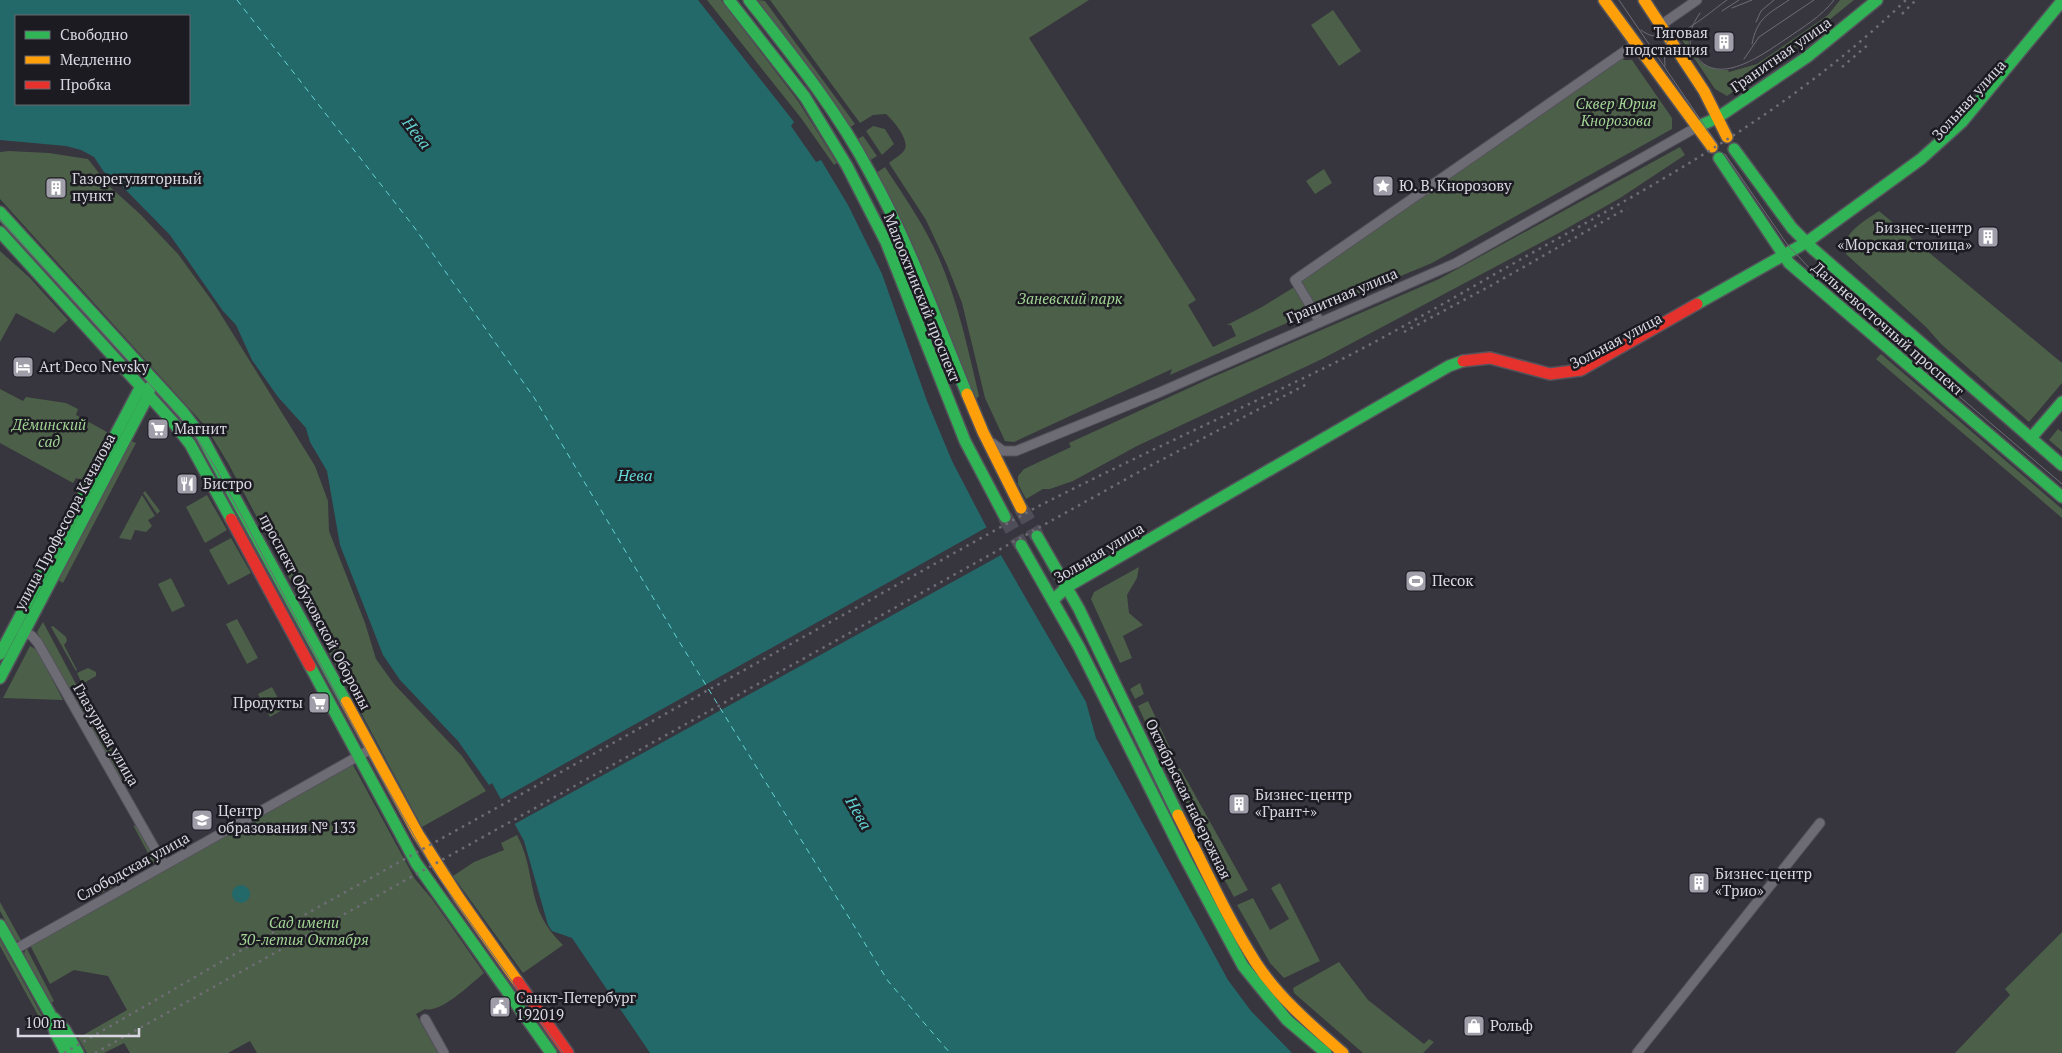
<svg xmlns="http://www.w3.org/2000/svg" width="2062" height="1053" viewBox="0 0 2062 1053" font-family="'PT Serif',serif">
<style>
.green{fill:#4c5f48}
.water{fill:#24696a;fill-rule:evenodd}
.pier{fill:#37353e}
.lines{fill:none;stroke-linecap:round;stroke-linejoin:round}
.ferry{stroke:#64d4d4;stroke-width:1;stroke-dasharray:6 5;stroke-linecap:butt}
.primary-tunnel{stroke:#4f4d57;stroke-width:15;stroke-dasharray:15 8;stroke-linecap:butt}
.street-casing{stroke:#54525b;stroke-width:11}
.fast-casing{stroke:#54525b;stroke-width:14}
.slow-casing{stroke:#54525b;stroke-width:14}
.jam-casing{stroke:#54525b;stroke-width:14}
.street{stroke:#6d6b73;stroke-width:9}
.fast{stroke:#30b455;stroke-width:11}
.slow{stroke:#ff9f0a;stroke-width:11}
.jam{stroke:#e5322d;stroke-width:11}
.tram{stroke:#6e6d75;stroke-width:1}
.rail{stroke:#6e6d75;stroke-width:2.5;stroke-dasharray:2.5 5;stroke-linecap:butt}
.labels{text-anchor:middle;stroke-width:5;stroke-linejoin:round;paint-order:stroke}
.poi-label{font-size:15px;fill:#d9d7e2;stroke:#1c1b22;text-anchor:start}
.street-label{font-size:15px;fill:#d9d7e2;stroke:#1c1b22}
.park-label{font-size:15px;font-style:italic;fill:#a2d494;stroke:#1c1b22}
.water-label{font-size:16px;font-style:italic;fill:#64d4d4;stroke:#1c1b22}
</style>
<rect width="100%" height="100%" fill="#37353e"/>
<g class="green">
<path d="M707,0H721L798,101L837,163L834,165L801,118Z"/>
<path d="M758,0L765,1L855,124L849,128Z"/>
<path d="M770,0H1089L1029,38L1196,300L1188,305L1213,347L1236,336L1231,325H1227L1262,307L1296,286L1309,313L1170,375L1172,369L1014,442L1005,441L985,398L962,303L947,265L926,220L889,163C893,159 902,155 905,149C909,139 893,120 886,114L873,115L860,123Z"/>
<path d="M1840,0H1854L1797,46L1727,96L1715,89L1682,40L1688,35C1689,58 1705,71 1728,70L1729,72L1757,64L1828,15Z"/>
<path d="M1333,10L1361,51L1339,66L1311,25Z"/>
<path d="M1622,57L1624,60H1632L1672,118V129L1432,263L1321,309L1316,308L1301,280Z"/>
<path d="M873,126L885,129L894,144L882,155L866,131Z"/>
<path d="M863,136L877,156L869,161L856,140Z"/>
<path d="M1680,147L1685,155L1620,198L1557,234L1322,359L1137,446L1073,481L1050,489H1043L1026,499L1018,484V476L1024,469L1071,447L1069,443L1213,377L1439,279Z"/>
<path d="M9,151L49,153L88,159L109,186L140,214L178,254L215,305L315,466L328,501L329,531L365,623L376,659L394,684L462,756L486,791L422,827L228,463L206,427L0,199V152Z"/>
<path d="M885,167C904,196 924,225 938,256C958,301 968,349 979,396L975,400L876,173Z"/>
<path d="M1324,169L1332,183L1315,194L1306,181Z"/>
<path d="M1879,211L2062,363V383L2029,422L1941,344L1926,327L1846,254C1838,235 1866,220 1879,211Z"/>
<path d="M0,251L30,278L68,320L54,333L16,313L0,342Z"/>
<path d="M1881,354L2062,509V518L1876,359Z"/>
<path d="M0,389L23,401L26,397L66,403L78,409L76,415L107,432L82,480L76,478L73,483L0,443Z"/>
<path d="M2058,429L2062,432V451L2049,440Z"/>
<path d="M131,441L136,443L63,583L58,580Z"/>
<path d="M145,491L160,511L157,514L143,493Z"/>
<path d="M142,495L155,516L148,520L152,526L146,532L135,530L131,540L119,538Z"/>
<path d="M207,495L227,530L205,543L186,507Z"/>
<path d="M231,538L251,573L228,585L209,550Z"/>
<path d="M1139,567L1137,578L1127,595L1129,613L1143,625L1123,636L1132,658L1120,663L1091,599L1094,592Z"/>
<path d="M171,578L185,606L172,612L158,584Z"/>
<path d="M237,619L258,658L247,664L226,624Z"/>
<path d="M43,622L77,686L69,688L66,685L37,632Z"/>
<path d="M53,626L66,637L67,641L64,645L77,670L76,671L51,627Z"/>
<path d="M30,646L37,650L63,700L3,698Z"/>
<path d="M88,668L96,672V676L82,684L77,673Z"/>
<path d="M1140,683L1144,694L1135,699L1130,689Z"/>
<path d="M272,687L284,709L270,717L258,694Z"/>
<path d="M81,693L126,775L120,778L77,702V697Z"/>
<path d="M1148,701L1175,759L1164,763L1138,706Z"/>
<path d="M353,765L415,879L432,899L484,973C472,983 440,1014 425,1009L416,1014L438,1053H257L250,1041L228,1053H130L124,1043L104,1053H87L78,1038L127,1010L108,976L74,970L50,984L30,945Z"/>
<path d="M1180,768L1248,890L1234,897L1198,832L1170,773Z"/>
<path d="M133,825L137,827L156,862L98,895L93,886L150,857Z"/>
<path d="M517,835C538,875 524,908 563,945L523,973L453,876L474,862L504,850L501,843Z"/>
<path d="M1280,883L1320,961L1284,978L1270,963L1237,905L1253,898L1270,930L1289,919L1271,888Z"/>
<path d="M0,902L22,942L16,940L0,911Z"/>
<path d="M2062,932V1053H1955L2010,995L2005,989Z"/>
<path d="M0,939L42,1016L39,1017L0,946Z"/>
<path d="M26,947L54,1001L51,1003L24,954Z"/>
<path d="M1339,962L1368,1000L1424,1044L1429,1039L1434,1042L1423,1053H1363L1294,993L1293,988Z"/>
</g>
<g class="water">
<path d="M0,0H698L794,122L791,126L816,162L821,160L848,205L882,274L927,401L952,461L1002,557L1086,702L1096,738L1228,980L1251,1011L1292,1053H650L572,938L552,931L548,925L524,841L492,783L489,785L458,741L400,680L383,655L340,545L327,471L310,442L306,428L278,397L252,360L236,325L223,311L170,235L118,182L104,172L94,157L81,150L66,146L0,140ZM16,16H189V104H16Z"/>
<circle cx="241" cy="894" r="9"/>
</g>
<path class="pier" d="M989,526L1003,554L511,826L498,801Z"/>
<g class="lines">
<path class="ferry" d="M237,0L414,227L535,399L677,638L888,981L950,1053"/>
<g class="primary-tunnel">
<path d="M1021,508L1037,536"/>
<path d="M1005,517L1021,545"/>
</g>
<g class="street-casing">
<g id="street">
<path d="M1661,25L1697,0"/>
<path d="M1320,322L1295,280L1635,44"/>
<path d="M992,443L1003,451H1016L1158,393L1456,263L1697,127"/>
<path d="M21,630L32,636L38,643L164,865"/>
<path d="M14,950L371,749"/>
<path d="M425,1019L444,1053"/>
<path d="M1637,1053L1820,823"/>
</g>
</g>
<g class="fast-casing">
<g id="fast">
<path d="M729,0L805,97L847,166L886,242L965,441L1005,517"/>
<path d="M749,0C792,55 836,109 869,171C909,242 936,319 967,394"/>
<path d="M1697,127L1717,118L1807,57L1877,0"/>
<path d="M1734,149L1792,228L1813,249L2062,465"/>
<path d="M1719,158L1789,263L2062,497"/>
<path d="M0,212L183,412L202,437L346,702"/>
<path d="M0,232L172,421L190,444L231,519"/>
<path d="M1697,304L1807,242L1921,159L1962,122L2062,1"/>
<path d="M2031,438L2062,402"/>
<path d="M1037,536L1079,609L1178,815"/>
<path d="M1021,545L1079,647L1185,858L1243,966L1287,1020L1326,1053"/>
<path d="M1053,600L1067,587L1449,366L1463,361"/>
<path d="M0,654L140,388"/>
<path d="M310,666L416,863L551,1053"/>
<path d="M0,678L148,396L150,387"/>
<path d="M0,925L50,1014L55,1032L66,1053"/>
<path d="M54,1018L65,1030L78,1053"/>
</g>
</g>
<g class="slow-casing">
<g id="slow">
<path d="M1604,0L1712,147"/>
<path d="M1644,0L1704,91L1727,137"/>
<path d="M967,394L983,432L1021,508"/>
<path d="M346,702L418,834L459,898L518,982"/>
<path d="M1178,815C1203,864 1226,916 1256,963C1279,998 1312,1026 1343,1053"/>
</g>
</g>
<g class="jam-casing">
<g id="jam">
<path d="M1463,361L1490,358L1550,374L1581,370L1697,304"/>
<path d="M231,519L310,666"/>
<path d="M518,982L568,1053"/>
</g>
</g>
<use href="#street" class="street"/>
<use href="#fast" class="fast"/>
<use href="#slow" class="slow"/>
<use href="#jam" class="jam"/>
<g class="tram">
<path d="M1619,0L1717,144"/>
<path d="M1732,8L1752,0"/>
<path d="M1722,11L1739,0"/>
<path d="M1700,13C1691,26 1686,39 1694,53C1716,90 1763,54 1786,39C1803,27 1821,17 1834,0"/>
<path d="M1756,22L1761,11L1774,0"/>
<path d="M1641,30C1669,52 1704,16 1727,0"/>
<path d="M1752,44C1757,18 1768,14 1789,0"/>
<path d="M1744,59L1759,37L1814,0"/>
<path d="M1665,66L1664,47L1672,34"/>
<path d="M1725,154L1787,244L1812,271L2062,484"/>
<path d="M0,219L193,432L217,470L377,770L434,871L563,1053"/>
</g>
<g class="rail">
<path d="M1902,14L1916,0"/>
<path d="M1842,67L1870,43"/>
<path d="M1404,332L1492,285L1627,208"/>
<path d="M64,1053L245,948L1035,508C1127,461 1221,418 1314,373C1395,334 1472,286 1550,243C1681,170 1797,105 1906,0"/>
<path d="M95,1053L1146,468L1309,383"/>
</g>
</g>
<defs>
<g id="building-square" transform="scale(1.125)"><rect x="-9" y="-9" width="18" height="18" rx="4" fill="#a09ea9" stroke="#1c1b22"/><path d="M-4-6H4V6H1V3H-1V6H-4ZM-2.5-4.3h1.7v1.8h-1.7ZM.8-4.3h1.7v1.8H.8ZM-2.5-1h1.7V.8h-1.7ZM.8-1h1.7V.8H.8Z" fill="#fff"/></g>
<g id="sight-square" transform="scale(1.125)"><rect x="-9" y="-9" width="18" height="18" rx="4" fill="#a09ea9" stroke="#1c1b22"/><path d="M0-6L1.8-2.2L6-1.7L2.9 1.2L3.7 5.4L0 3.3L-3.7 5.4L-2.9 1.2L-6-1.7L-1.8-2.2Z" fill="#fff"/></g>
<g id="hotel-square" transform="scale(1.125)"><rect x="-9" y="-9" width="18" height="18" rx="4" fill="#a09ea9" stroke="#1c1b22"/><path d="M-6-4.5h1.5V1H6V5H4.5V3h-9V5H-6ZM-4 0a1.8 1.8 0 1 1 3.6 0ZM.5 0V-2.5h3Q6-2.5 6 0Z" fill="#fff"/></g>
<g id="supermarket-square" transform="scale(1.125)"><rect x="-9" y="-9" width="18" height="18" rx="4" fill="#a09ea9" stroke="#1c1b22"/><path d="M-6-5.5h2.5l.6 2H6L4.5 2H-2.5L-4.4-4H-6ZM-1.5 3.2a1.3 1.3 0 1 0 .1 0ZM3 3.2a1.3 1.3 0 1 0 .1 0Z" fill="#fff"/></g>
<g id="restaurant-square" transform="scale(1.125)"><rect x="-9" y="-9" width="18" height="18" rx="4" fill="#a09ea9" stroke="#1c1b22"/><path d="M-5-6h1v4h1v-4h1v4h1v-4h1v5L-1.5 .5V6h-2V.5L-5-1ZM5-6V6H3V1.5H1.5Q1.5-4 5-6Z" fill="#fff"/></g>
<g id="stadium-square" transform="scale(1.125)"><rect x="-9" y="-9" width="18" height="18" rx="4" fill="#a09ea9" stroke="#1c1b22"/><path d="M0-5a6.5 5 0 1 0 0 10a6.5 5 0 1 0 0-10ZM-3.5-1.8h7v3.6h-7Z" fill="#fff"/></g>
<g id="school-square" transform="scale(1.125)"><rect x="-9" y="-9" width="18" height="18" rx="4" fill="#a09ea9" stroke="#1c1b22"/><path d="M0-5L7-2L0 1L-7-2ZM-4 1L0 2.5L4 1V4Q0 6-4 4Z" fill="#fff"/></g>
<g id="civic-square" transform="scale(1.125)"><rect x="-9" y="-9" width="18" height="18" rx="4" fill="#a09ea9" stroke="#1c1b22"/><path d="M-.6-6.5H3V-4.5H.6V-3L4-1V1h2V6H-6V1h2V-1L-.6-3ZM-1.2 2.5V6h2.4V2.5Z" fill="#fff"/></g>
<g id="shop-square" transform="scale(1.125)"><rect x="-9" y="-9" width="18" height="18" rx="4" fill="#a09ea9" stroke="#1c1b22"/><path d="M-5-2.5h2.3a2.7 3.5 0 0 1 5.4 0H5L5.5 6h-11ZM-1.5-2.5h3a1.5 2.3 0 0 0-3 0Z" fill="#fff"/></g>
</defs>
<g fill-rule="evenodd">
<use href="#building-square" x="1724" y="42"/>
<use href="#sight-square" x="1383" y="186"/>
<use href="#building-square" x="56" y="188"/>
<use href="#building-square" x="1988" y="237"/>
<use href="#hotel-square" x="23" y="367"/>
<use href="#supermarket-square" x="158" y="429"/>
<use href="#restaurant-square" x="187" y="484"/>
<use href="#stadium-square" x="1416" y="581"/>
<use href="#supermarket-square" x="319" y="703"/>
<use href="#building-square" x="1239" y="804"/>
<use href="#school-square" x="202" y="820"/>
<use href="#building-square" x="1699" y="883"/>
<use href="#civic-square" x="500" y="1007"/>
<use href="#shop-square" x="1474" y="1026"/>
</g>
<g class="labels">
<g class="poi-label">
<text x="1708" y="38" text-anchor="end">Тяговая<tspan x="1708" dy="17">подстанция</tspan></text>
<text x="72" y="184">Газорегуляторный<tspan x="72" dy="17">пункт</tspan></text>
<text x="1399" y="191">Ю. В. Кнорозову</text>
<text x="1972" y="233" text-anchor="end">Бизнес-центр<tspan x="1972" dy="17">«Морская столица»</tspan></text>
<text x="39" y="372">Art Deco Nevsky</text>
<text x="174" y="434">Магнит</text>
<text x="203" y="489">Бистро</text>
<text x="1432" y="586">Песок</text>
<text x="303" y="708" text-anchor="end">Продукты</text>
<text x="1255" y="800">Бизнес-центр<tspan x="1255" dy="17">«Грант+»</tspan></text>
<text x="218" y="816">Центр<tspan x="218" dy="17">образования № 133</tspan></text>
<text x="1715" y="879">Бизнес-центр<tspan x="1715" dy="17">«Трио»</tspan></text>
<text x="516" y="1003">Санкт-Петербург<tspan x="516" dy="17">192019</tspan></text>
<text x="1490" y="1031">Рольф</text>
</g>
<g class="street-label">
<text transform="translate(1781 55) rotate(-35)" y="5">Гранитная улица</text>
<text transform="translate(1969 100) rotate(-48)" y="5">Зольная улица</text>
<text transform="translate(1342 296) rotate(-23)" y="5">Гранитная улица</text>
<text transform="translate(922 298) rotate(68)" y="5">Малоохтинский проспект</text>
<text transform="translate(1888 329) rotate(41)" y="5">Дальневосточный проспект</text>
<text transform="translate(1616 341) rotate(-28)" y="5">Зольная улица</text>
<text transform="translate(65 522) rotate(-62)" y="5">улица Профессора Качалова</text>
<text transform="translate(1099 553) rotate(-31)" y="5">Зольная улица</text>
<text transform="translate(315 612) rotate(62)" y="5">проспект Обуховской Обороны</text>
<text transform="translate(106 735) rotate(60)" y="5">Глазурная улица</text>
<text transform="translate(1188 799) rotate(64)" y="5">Октябрьская набережная</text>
<text transform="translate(133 867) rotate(-29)" y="5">Слободская улица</text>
</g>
<g class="park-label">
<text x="1616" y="109">Сквер Юрия<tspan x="1616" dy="17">Кнорозова</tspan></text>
<text x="1070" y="304">Заневский парк</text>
<text x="49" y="430">Дёминский<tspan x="49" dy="17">сад</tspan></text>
<text x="304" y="928">Сад имени<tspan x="304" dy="17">30-летия Октября</tspan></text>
</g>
<g class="water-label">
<text transform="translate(417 133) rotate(52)" y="6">Нева</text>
<text x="635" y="481">Нева</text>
<text transform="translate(859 813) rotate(60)" y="6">Нева</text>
</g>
</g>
<rect x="15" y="15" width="175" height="90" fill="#1c1b22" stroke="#68666f"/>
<rect x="25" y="31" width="25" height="8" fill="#30b455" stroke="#68666f"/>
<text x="60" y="40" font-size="15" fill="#d9d7e2">Свободно</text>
<rect x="25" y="56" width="25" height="8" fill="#ff9f0a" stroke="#68666f"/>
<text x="60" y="65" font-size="15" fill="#d9d7e2">Медленно</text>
<rect x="25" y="81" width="25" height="8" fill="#e5322d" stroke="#68666f"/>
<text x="60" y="90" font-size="15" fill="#d9d7e2">Пробка</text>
<path d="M18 1028v8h121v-8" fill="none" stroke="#d9d7e2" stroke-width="2.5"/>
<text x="25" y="1028" font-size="15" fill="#d9d7e2" stroke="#1c1b22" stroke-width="4" paint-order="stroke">100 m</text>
</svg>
